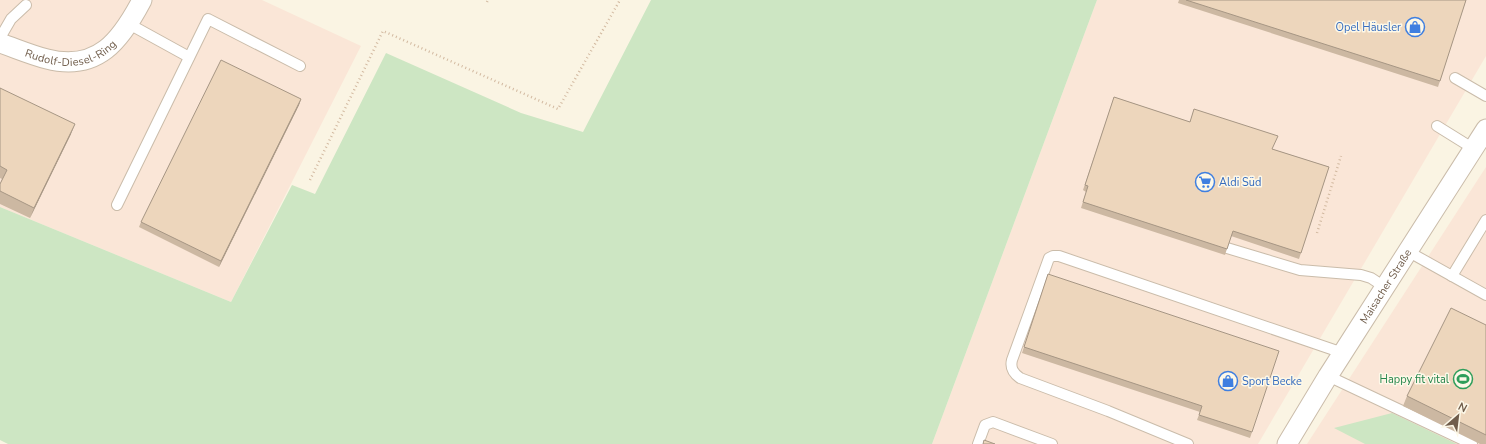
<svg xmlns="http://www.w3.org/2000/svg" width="1486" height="444" viewBox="0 0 1486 444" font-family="'Nunito Sans',sans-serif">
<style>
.commercial{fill:#fae6d7}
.green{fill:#cde6c3}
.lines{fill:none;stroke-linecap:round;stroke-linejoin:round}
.service-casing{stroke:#cabcaa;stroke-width:12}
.minor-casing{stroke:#cabcaa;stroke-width:21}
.path{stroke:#d2b9a0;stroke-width:2.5;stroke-dasharray:1 3;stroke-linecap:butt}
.service{stroke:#fff;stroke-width:10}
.minor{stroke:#fff;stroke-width:19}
.wall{fill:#ccb8a2}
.shaded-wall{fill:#a69684}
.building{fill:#edd6bc;stroke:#a69684}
.labels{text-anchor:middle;stroke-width:3;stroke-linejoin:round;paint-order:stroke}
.shop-label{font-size:11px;fill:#366cbe;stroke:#fdf8e8;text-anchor:start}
.street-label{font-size:11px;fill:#705d4b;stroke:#fdf8e8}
.leisure-label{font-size:11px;fill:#27864d;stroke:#fdf8e8;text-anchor:end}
</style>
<rect width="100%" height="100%" fill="#faf4e3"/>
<g class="commercial">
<path d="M0,0H262L361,46L231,302L0,207Z"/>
<path d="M1097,0H1486V56L1258,444H932Z"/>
<path d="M1486,167V444H1307Z"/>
</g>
<g class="green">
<path d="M651,0H1097L932,444H8L0,440V207L231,302L292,185L315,194L386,53L521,113L583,132Z"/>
<path d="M1392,413L1457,444H1365L1334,428Z"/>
</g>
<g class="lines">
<g class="service-casing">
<g id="service">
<path d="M129,24L189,57"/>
<path d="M0,38L11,19L26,5"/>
<path d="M1455,78L1486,96"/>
<path d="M1437,126L1474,149"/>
<path d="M117,205L208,19L300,66"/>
<path d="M1227,248L1300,270L1361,275L1371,278L1386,288"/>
<path d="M1409,252L1486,295"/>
<path d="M1452,276L1486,220"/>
<path d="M1328,376L1472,444"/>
<path d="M978,444L985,425L993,422L1052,444"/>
<path d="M1188,444L1108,411L1020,378C1013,373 1010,368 1012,360L1049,258L1053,256H1059L1343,353"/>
</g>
</g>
<g class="minor-casing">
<g id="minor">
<path id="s1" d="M0,43C15,48 31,55 47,59C98,72 121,40 142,0"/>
<path id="s2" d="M1287,444L1328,376L1486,129"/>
</g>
</g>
<g class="path">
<path d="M487,2L488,0"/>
<path d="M310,180L383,31L558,109L620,0"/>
<path d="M1317,233L1341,156"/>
</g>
<use href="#service" class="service"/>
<use href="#minor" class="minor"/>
</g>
<g class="wall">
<path d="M1179,0H1466L1438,87L1178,3Z"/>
<path d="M0,88L71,134L30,218L0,204V184L2,179L0,178Z"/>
<path d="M1114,97L1190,122L1194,109L1272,149L1329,167L1299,259L1231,236L1225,255L1081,208L1086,192L1083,190Z"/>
<path d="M301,99L299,105L219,267L139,227L141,222Z"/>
<path d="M1048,274L1252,432L1250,438L1197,420L1200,412L1022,353Z"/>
<path d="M1486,325V444H1480L1403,406L1407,396Z"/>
</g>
<g class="shaded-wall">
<path d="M301,99L299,105L219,267L221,261Z"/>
<path d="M75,124L71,134L30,218L34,208Z"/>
</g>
<g class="building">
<path d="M1186,0H1466L1440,81Z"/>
<path d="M221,60L301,99L221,261L141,222Z"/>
<path d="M0,88L75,124L34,208L0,191V184L7,170L0,166Z"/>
<path d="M1114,97L1190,122L1194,109L1278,136L1272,149L1329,167L1301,253L1233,231L1227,249L1083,202L1088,186L1085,185Z"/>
<path d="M1048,274L1279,351L1252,432L1199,415L1202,406L1024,347Z"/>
<path d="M1451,308L1486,325V435L1407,396Z"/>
<path d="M984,440L995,444H983Z"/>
</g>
<defs>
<g id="shop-ring" transform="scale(1)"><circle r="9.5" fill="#fdf8e8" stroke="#3f7fe0" stroke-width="1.5"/><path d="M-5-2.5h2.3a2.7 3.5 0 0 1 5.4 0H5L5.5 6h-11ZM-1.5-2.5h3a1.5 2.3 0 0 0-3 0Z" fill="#3f7fe0"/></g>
<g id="supermarket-ring" transform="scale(1)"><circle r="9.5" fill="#fdf8e8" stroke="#3f7fe0" stroke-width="1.5"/><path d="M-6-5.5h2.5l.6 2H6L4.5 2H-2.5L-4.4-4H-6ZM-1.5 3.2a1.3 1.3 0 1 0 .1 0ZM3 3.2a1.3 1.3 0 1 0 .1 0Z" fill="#3f7fe0"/></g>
<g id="stadium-ring" transform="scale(1)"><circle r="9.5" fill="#fdf8e8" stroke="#2e9e5b" stroke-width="1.5"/><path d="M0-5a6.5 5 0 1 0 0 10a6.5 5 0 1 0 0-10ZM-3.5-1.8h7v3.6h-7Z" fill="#2e9e5b"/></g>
</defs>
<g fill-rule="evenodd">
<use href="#shop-ring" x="1415" y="27"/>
<use href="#supermarket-ring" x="1205" y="182"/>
<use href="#stadium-ring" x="1463" y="379"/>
<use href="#shop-ring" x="1228" y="381"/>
</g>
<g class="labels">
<g class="shop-label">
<text x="1401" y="31" text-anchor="end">Opel Häusler</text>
<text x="1219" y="186">Aldi Süd</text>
<text x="1242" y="385">Sport Becke</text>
</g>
<g class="street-label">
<text dy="4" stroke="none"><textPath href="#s1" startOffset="75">Rudolf-Diesel-Ring</textPath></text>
<text dy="4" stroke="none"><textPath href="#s2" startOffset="186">Maisacher Straße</textPath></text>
</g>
<g class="leisure-label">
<text x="1449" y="383">Happy fit vital</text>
</g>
</g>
<g transform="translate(1458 416) rotate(28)" stroke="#fdf8e8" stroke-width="3" paint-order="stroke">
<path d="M0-3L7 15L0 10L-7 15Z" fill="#705d4b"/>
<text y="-6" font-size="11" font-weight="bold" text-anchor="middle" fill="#705d4b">N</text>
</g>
</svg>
